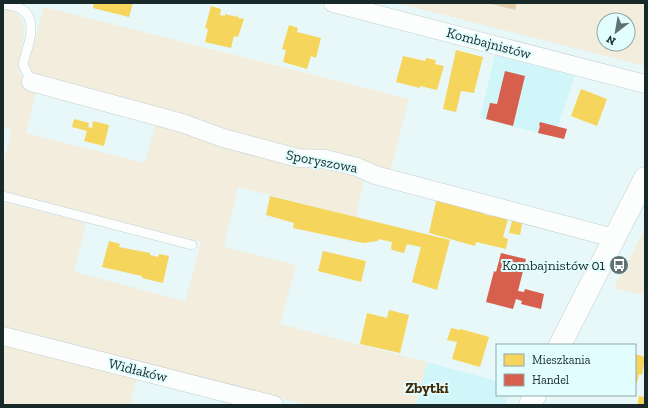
<svg xmlns="http://www.w3.org/2000/svg" width="648" height="408" viewBox="0 0 648 408" font-family="'Zilla Slab',serif">
<style>
.built{fill:#d1f6f9}
.green{fill:#f2eddc;fill-rule:evenodd}
.forest{fill:#e2d0ad}
.homes{fill:#f6d55c}
.shops{fill:#d6604d}
.lines{fill:none;stroke-linecap:round;stroke-linejoin:round}
.lane-casing{stroke:#c1d0d1;stroke-width:10}
.street-casing{stroke:#c1d0d1;stroke-width:19}
.secondary-casing{stroke:#c1d0d1;stroke-width:23}
.lane{stroke:#fcfefe;stroke-width:9}
.street{stroke:#fcfefe;stroke-width:18}
.secondary{stroke:#fcfefe;stroke-width:22}
.labels{text-anchor:middle;stroke-width:4;stroke-linejoin:round;paint-order:stroke}
.street-label{font-size:14px;fill:#18292a;stroke:#e2fdfe}
.poi-label{font-size:14px;fill:#18292a;stroke:#e2fdfe;text-anchor:end}
.neighbourhood-label{font-size:15px;font-weight:bold;fill:#412a05;stroke:#e2fdfe}
</style>
<rect width="100%" height="100%" fill="#e8f7f8"/>
<g class="built">
<path d="M495,55L575,76L554,137L480,118Z"/>
<path d="M427,362L497,381V395H509L505,405H416Z"/>
</g>
<g class="green">
<path d="M397,3H487L515,10L517,3H645V66ZM604,20H628V44H604Z"/>
<path d="M44,7L409,99L390,172L297,153L37,78L28,66Z"/>
<path d="M3,8C40,17 16,51 19,74L37,89L26,133L145,163L157,119L199,138L364,178L356,217L238,187L224,247L296,265L280,324L427,362L416,405H307L3,328V202L86,223L74,272L185,301L201,242L3,191V164L12,130L3,127Z"/>
<path d="M645,229V295L614,288Z"/>
<path d="M3,340L138,375L130,405H3Z"/>
</g>
<path class="forest" d="M487,3H517L515,10Z"/>
<g class="homes">
<path d="M94,3H133L129,17L93,8Z"/>
<path d="M211,6L221,9L220,15L225,16V14L237,17L239,14L238,18L244,19L238,37L234,36L231,48L205,42L208,29L205,28Z"/>
<path d="M289,25L298,28L297,32L321,38L316,58L311,56L307,69L283,62L286,50L282,49Z"/>
<path d="M456,50L483,57L474,93L461,91L456,112L443,109Z"/>
<path d="M403,56L425,61L426,58L436,60L435,64L444,66L437,90L420,86V88L396,82Z"/>
<path d="M581,89L607,99L597,126L571,116Z"/>
<path d="M74,119L89,123L88,127L92,128L93,121L109,125L104,146L84,141L87,131L72,127Z"/>
<path d="M270,196L450,240L437,290L412,282L421,247L407,244L404,253L392,250L391,248L392,242L378,239V241L363,243L293,228L294,223L266,215Z"/>
<path d="M437,197L484,210L483,214L508,219L503,237L508,239L506,249L476,242L475,246L429,233Z"/>
<path d="M513,217L523,219L520,235L509,233Z"/>
<path d="M109,241L120,244L119,247L150,253V255L158,257L159,254L169,256L163,283L142,278V276L133,274L102,267Z"/>
<path d="M323,251L366,261L361,282L318,271Z"/>
<path d="M389,310L409,315L400,353L360,344L367,313L387,318Z"/>
<path d="M451,328L460,330L461,329L489,337L480,367L452,359L457,342L447,340Z"/>
<path d="M635,354L645,357L642,375L639,374L637,383L635,382Z"/>
<path d="M639,396L645,397V405H637Z"/>
</g>
<g class="shops">
<path d="M505,71L525,76L513,126L486,119L490,103L497,104Z"/>
<path d="M540,122L567,129L564,139L538,133L540,126L539,125Z"/>
<path d="M501,253L526,259L518,291L524,292L525,289L544,294L541,309L521,304L522,301L516,299L513,309L486,302L494,271L496,272Z"/>
</g>
<g class="lines">
<g class="lane-casing">
<g id="lane">
<path d="M3,4C8,5 17,6 21,9C40,20 27,48 23,64L31,82"/>
<path d="M3,196L192,245"/>
</g>
</g>
<g class="street-casing">
<g id="street">
<path d="M333,3L645,84"/>
<path d="M31,82L182,123L223,138L298,158L325,159L357,167L375,175L614,238"/>
<path d="M3,336L274,405"/>
</g>
</g>
<g class="secondary-casing">
<g id="secondary">
<path d="M560,345L645,178"/>
<path d="M530,405L535,395"/>
</g>
</g>
<use href="#lane" class="lane"/>
<use href="#street" class="street"/>
<use href="#secondary" class="secondary"/>
</g>
<defs>
<g id="bus-disc" transform="scale(1)"><circle r="9.5" fill="#617172" stroke="#e2fdfe"/><path d="M-5-6H5V4H4V6H2V4H-2V6H-4V4H-5ZM-3.5-4V0h7V-4ZM-3.5 1.2v1.5H-2V1.2ZM2 1.2v1.5H3.5V1.2Z" fill="#fff"/></g>
</defs>
<g fill-rule="evenodd">
<use href="#bus-disc" x="619" y="265"/>
</g>
<g class="labels">
<g class="street-label">
<text transform="translate(489 43) rotate(15)" y="5">Kombajnistów</text>
<text transform="translate(322 161) rotate(11)" y="5">Sporyszowa</text>
<text transform="translate(138 370) rotate(14)" y="5">Widłaków</text>
</g>
<g class="poi-label">
<text x="605" y="270">Kombajnistów 01</text>
</g>
<g class="neighbourhood-label">
<text x="427" y="393">Zbytki</text>
</g>
</g>
<rect width="648" height="408" fill="none" stroke="#18292a" stroke-width="8"/>
<rect x="496" y="344" width="140" height="52" fill="#e2fdfe" stroke="#91a8a9"/>
<rect x="504" y="354" width="20" height="12" fill="#f6d55c" stroke="#91a8a9"/>
<text x="532" y="364" font-size="12" fill="#18292a">Mieszkania</text>
<rect x="504" y="374" width="20" height="12" fill="#d6604d" stroke="#91a8a9"/>
<text x="532" y="384" font-size="12" fill="#18292a">Handel</text>
<g transform="translate(616 32) rotate(211)"><circle r="19" fill="#e2fdfe" stroke="#91a8a9"/>
<path d="M0-3L7 15L0 10L-7 15Z" fill="#617172"/>
<text y="-6" font-size="11" font-weight="bold" text-anchor="middle" fill="#18292a">N</text>
</g>
</svg>
